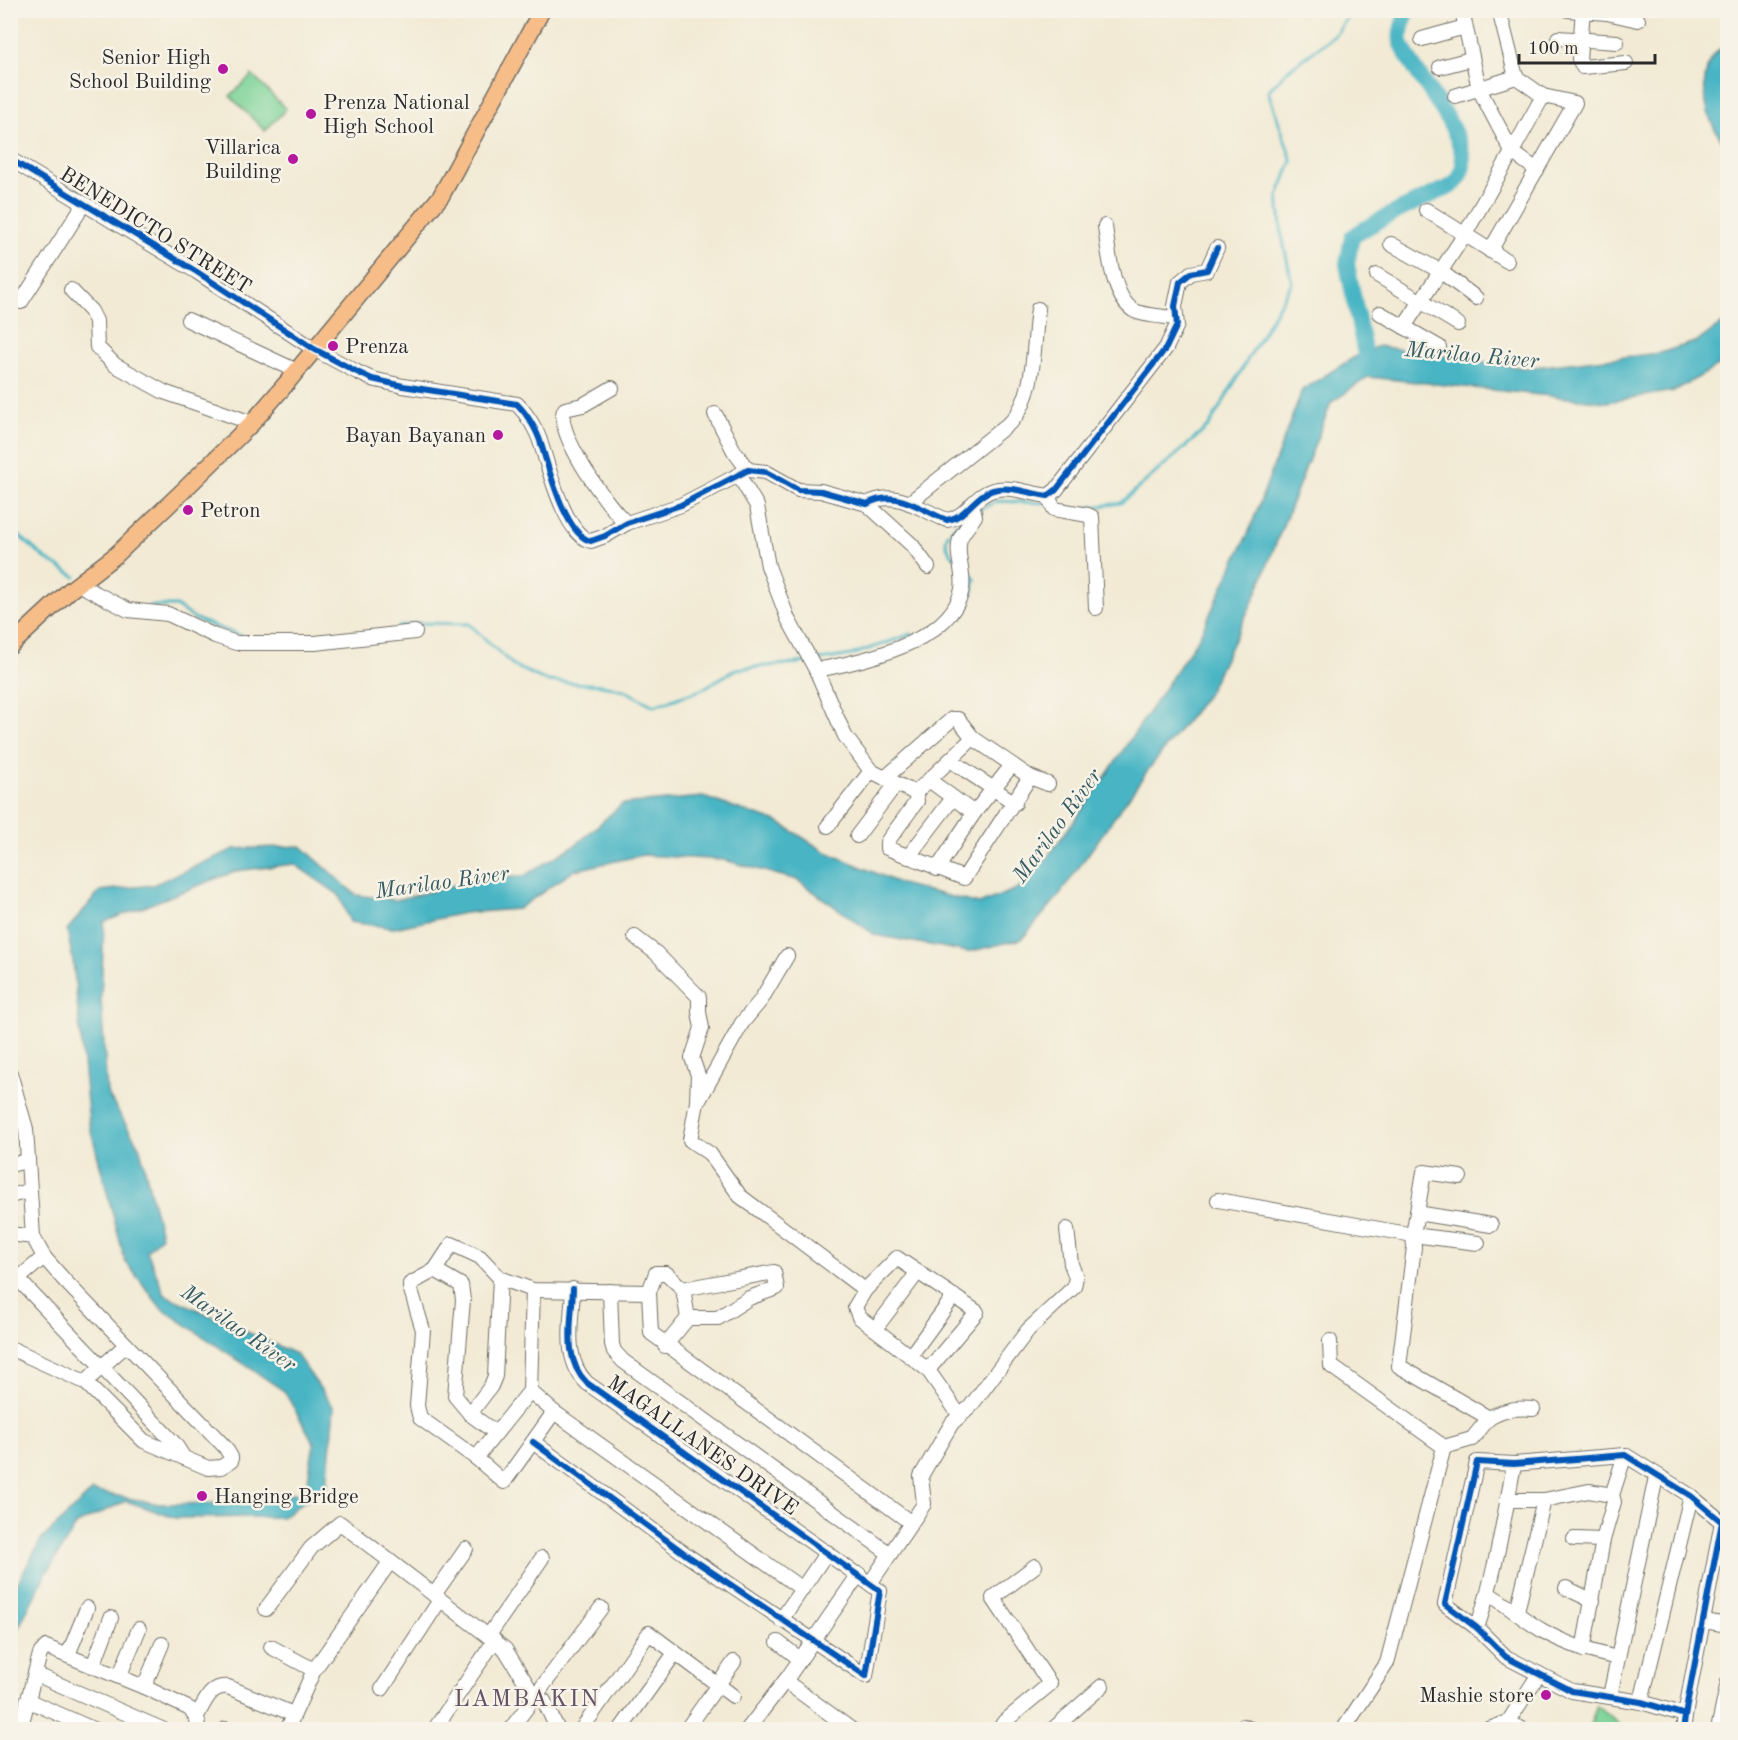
<svg xmlns="http://www.w3.org/2000/svg" width="1738" height="1740" viewBox="0 0 1738 1740" font-family="'Old Standard TT',serif">
<style>
.green{fill:#7cd397;stroke:#547f61;stroke-width:1.5}
.water{fill:#49b5c4;stroke:#3a7078;stroke-width:1.5}
.lines{fill:none;stroke-linecap:round;stroke-linejoin:round}
.stream{stroke:#49b5c4;stroke-width:3}
.river{stroke:#49b5c4;stroke-width:16}
.minor-casing{stroke:#716e66;stroke-width:16}
.major-casing{stroke:#716e66;stroke-width:19}
.minor{stroke:#fff;stroke-width:14}
.major{stroke:#f7bd88;stroke-width:16}
.cycleway-casing{stroke:#f7f3e8;stroke-width:10}
.cycleway{stroke:#0057b8;stroke-width:6}
.poi-dot{fill:#b5179e;stroke:#f7f3e8;stroke-width:2}
.labels{text-anchor:middle;stroke-width:5;stroke-linejoin:round;paint-order:stroke}
.poi-label{font-size:21px;fill:#2b2b2b;stroke:#f7f3e8;text-anchor:end}
.street-label{font-size:21px;fill:#2b2b2b;stroke:#f7f3e8}
.water-label{font-size:22px;font-style:italic;fill:#365b61;stroke:#f7f3e8}
.quarter-label{font-size:24px;letter-spacing:1.5px;fill:#635365;stroke:#f7f3e8}
</style>
<rect width="100%" height="100%" fill="#f7f3e8"/>
<filter id="ink" filterUnits="userSpaceOnUse"><feTurbulence type="fractalNoise" baseFrequency=".0167" numOctaves="2"/><feDisplacementMap in="SourceGraphic" scale="12" xChannelSelector="R" yChannelSelector="G"/><feConvolveMatrix kernelMatrix="1 2 1 2 8 2 1 2 1" color-interpolation-filters="sRGB"/></filter>
<filter id="wash" filterUnits="userSpaceOnUse"><feTurbulence type="fractalNoise" baseFrequency=".008" numOctaves="4" result="noise"/><feDisplacementMap in="SourceGraphic" scale="24" xChannelSelector="R" yChannelSelector="G"/><feGaussianBlur stdDeviation="1.35" result="paint"/><feColorMatrix in="noise" values="0 0 0 0 0 0 0 0 0 0 0 0 0 0 0 0 0 1.4 0 .05"/><feComposite in="paint" operator="in"/></filter>
<g filter="url(#wash)">
<rect width="100%" height="100%" fill="#f2ead4"/>
<g class="green">
<path d="M252,75L286,109L265,131L230,96Z"/>
<path d="M1597,1706L1625,1729H1592L1589,1727Z"/>
</g>
<g class="water">
<path d="M1727,43V146C1706,124 1696,81 1714,55C1717,51 1723,47 1727,43Z"/>
<path d="M1727,320V361L1674,391L1607,402L1368,377L1331,403L1255,597L1207,695L1148,770L1057,898L1022,939L968,952L875,935L797,880L724,860L643,855L575,870L518,909L464,913L394,928L350,922L339,895L294,864L236,871L104,922L101,999L107,1093L140,1148L161,1236L147,1251L165,1295L296,1354L334,1408L327,1485L282,1517L175,1518L126,1501L77,1524L46,1574L11,1642V1595L41,1540L92,1491L159,1504L234,1503L306,1491L314,1443L284,1391L161,1308L125,1261L89,1123L73,961L67,930L100,891L153,885L234,849L301,846L356,895L396,900L468,882L524,876L577,844L622,804L703,797L778,822L824,851L901,884L979,904L1019,888L1045,860L1093,795L1199,637L1250,529L1302,390L1353,358L1378,346L1525,368L1660,353L1698,341Z"/>
</g>
<g class="lines">
<g class="stream">
<path d="M1085,508L1121,503L1209,426L1292,283L1282,236L1278,196L1292,161L1268,91L1287,71L1335,35L1353,10"/>
<path d="M977,511L997,501L1046,503"/>
<path d="M10,528L46,559L76,577"/>
<path d="M955,558C941,543 944,535 959,523"/>
<path d="M150,606H176L195,619L241,636"/>
<path d="M954,616C970,609 973,594 975,578L966,569"/>
<path d="M399,627L419,623L469,624L514,666L547,681L602,685L624,690L654,706L701,690L736,669L808,662"/>
<path d="M815,661L851,655L912,634"/>
</g>
<path class="river" d="M1355,370L1366,360L1347,264L1352,237C1376,220 1403,209 1429,196C1437,192 1448,189 1454,184C1490,153 1408,71 1401,42C1399,31 1404,21 1408,10"/>
</g>
</g>
<g filter="url(#ink)">
<g class="lines">
<g class="minor-casing">
<g id="minor">
<path d="M1568,10L1607,13L1638,20"/>
<path d="M1583,10L1579,59L1583,67L1626,63"/>
<path d="M1558,38L1617,42"/>
<path d="M1422,39L1465,27"/>
<path d="M1440,67L1471,59"/>
<path d="M1455,96L1516,77"/>
<path d="M10,159L197,272L314,349L357,372L372,379L403,386L517,404C527,414 537,430 541,444C548,465 565,536 591,541L605,536L627,523L681,505L748,470L766,472L798,490L821,491L867,504C896,488 918,509 947,520C966,518 974,495 993,490C1010,485 1031,494 1048,496L1056,490L1166,348L1177,325L1175,306L1180,282L1191,273L1207,270L1217,248"/>
<path d="M1537,170L1512,152L1543,96"/>
<path d="M1426,210L1507,261"/>
<path d="M1105,226C1108,249 1112,296 1133,310C1143,316 1162,316 1174,318"/>
<path d="M1391,244L1440,271L1476,298"/>
<path d="M1490,251L1575,103L1543,96L1516,77L1499,10"/>
<path d="M1377,275L1458,324"/>
<path d="M71,290L91,311L96,321L97,347L115,365L164,392L252,423"/>
<path d="M21,302L84,204"/>
<path d="M1380,313L1439,347"/>
<path d="M188,320L297,371"/>
<path d="M1404,327L1465,234L1512,152L1479,89L1462,10"/>
<path d="M612,388L583,405L565,409C551,428 610,511 627,523"/>
<path d="M715,414L734,451L748,470"/>
<path d="M739,476L757,506L768,566L788,619L816,670L845,736L871,771L915,793L929,780L974,813L1012,765"/>
<path d="M1048,496L1054,509L1088,515L1092,517L1096,608"/>
<path d="M909,503L1012,421C1036,394 1033,344 1038,309"/>
<path d="M867,504L912,545L928,567"/>
<path d="M78,584L128,610L168,614L215,636L236,643H315L415,632"/>
<path d="M816,670C861,662 952,642 962,589C965,573 955,554 960,539C963,531 971,523 975,516L972,504"/>
<path d="M950,760L1015,803"/>
<path d="M885,778L952,719H958L973,738"/>
<path d="M929,780L973,738L1030,777L1048,784"/>
<path d="M915,793L917,801L887,842V848L964,878L1030,777"/>
<path d="M828,826L871,771"/>
<path d="M857,836L896,784"/>
<path d="M908,857L953,798"/>
<path d="M937,869L974,813"/>
<path d="M635,937L656,953L699,997V1012L702,1028L692,1058L698,1075L697,1102L690,1140L710,1154L740,1196L865,1290L855,1307L859,1317L928,1370L960,1416"/>
<path d="M10,1073L26,1129L33,1237"/>
<path d="M699,1100L742,1023L761,1000L787,956"/>
<path d="M10,1165L27,1161"/>
<path d="M1460,1177L1424,1172L1413,1235L1478,1243"/>
<path d="M10,1196L28,1191"/>
<path d="M1218,1200L1413,1235L1414,1247L1399,1366L1489,1418L1472,1439L1444,1447"/>
<path d="M1417,1213L1491,1225"/>
<path d="M10,1234L33,1237L44,1257L65,1281L225,1447L231,1457V1461L221,1467L208,1468L144,1441L85,1382L10,1348"/>
<path d="M44,1257L18,1279L175,1444L184,1458"/>
<path d="M435,1270L461,1285L463,1300L455,1396L470,1414L496,1433"/>
<path d="M500,1278L533,1290L649,1292"/>
<path d="M683,1289L688,1318H718L749,1298L777,1288L774,1272L683,1289L666,1273H656L649,1292L651,1333L910,1522"/>
<path d="M533,1290L530,1391L554,1412L802,1589"/>
<path d="M865,1290L897,1258L977,1312L928,1370"/>
<path d="M610,1291L612,1344L614,1351L623,1361L890,1554"/>
<path d="M875,1329L918,1272"/>
<path d="M1330,1341L1331,1366L1444,1447"/>
<path d="M665,1346L688,1318"/>
<path d="M911,1355L954,1296"/>
<path d="M85,1382L126,1345"/>
<path d="M470,1414L491,1386L495,1376L500,1278L480,1257L452,1244L435,1270L410,1284V1287L423,1330L417,1406L420,1418L476,1458L504,1482L554,1412"/>
<path d="M1489,1418C1504,1410 1516,1407 1533,1409"/>
<path d="M533,1442L688,1556L866,1676L880,1591L587,1383C562,1359 572,1321 573,1289"/>
<path d="M476,1458L530,1391"/>
<path d="M1507,1500H1544L1589,1491L1612,1495"/>
<path d="M1574,1539L1603,1540"/>
<path d="M871,1582L924,1504L921,1476L952,1423L970,1407L1028,1330L1074,1287L1076,1277L1071,1264L1067,1229"/>
<path d="M1566,1588L1593,1601"/>
<path d="M1489,1594C1507,1605 1524,1620 1543,1631C1567,1645 1591,1652 1618,1658"/>
<path d="M434,1595L466,1549"/>
<path d="M266,1609L311,1548L340,1523L505,1649L534,1696L544,1701L558,1730"/>
<path d="M1517,1611L1544,1500"/>
<path d="M781,1620L827,1552"/>
<path d="M1704,1621L1728,1625"/>
<path d="M1477,1628C1495,1576 1504,1519 1514,1464"/>
<path d="M489,1635L542,1558"/>
<path d="M778,1642L800,1659"/>
<path d="M271,1647L314,1670"/>
<path d="M1583,1650L1603,1540L1614,1502L1612,1495L1625,1455"/>
<path d="M68,1655L87,1608"/>
<path d="M93,1666L111,1618"/>
<path d="M35,1674L164,1730"/>
<path d="M119,1677L139,1629"/>
<path d="M785,1681L852,1730"/>
<path d="M144,1687L162,1644"/>
<path d="M382,1689L440,1600"/>
<path d="M1610,1696L1656,1477"/>
<path d="M27,1700L95,1730"/>
<path d="M1641,1702L1691,1496"/>
<path d="M197,1716C205,1702 210,1685 228,1687L293,1714"/>
<path d="M1508,1722L1524,1730"/>
<path d="M1243,1726L1253,1730"/>
<path d="M20,1730L40,1654L46,1647L144,1687L190,1709L198,1721L196,1730"/>
<path d="M226,1730V1729"/>
<path d="M287,1730L314,1670L390,1562"/>
<path d="M434,1730L495,1640"/>
<path d="M510,1730L601,1608"/>
<path d="M581,1730L649,1633L733,1696"/>
<path d="M620,1730L675,1653"/>
<path d="M686,1730L734,1662"/>
<path d="M747,1730L788,1677L859,1574"/>
<path d="M999,1730L1004,1722L1050,1684L993,1598L1035,1566"/>
<path d="M1052,1730L1102,1686"/>
<path d="M1343,1730L1387,1663L1444,1447"/>
<path d="M1486,1730L1508,1722L1539,1674"/>
<path d="M1683,1730L1687,1704L1722,1522L1691,1496L1625,1455L1514,1464L1477,1462L1445,1604L1477,1628L1506,1657L1572,1691L1641,1702L1685,1715"/>
<path d="M1718,1730L1728,1682"/>
</g>
</g>
<g class="major-casing">
<path id="major" d="M10,646L69,591L116,555L185,489L252,423L285,385L441,196L542,10"/>
</g>
<use href="#minor" class="minor"/>
<use href="#major" class="major"/>
<g class="cycleway-casing">
<g id="cycleway">
<path d="M10,159L197,272L314,349L357,372L372,379L403,386L517,404C527,414 537,430 541,444C548,465 565,536 591,541L605,536L627,523L681,505L748,470L766,472L798,490L821,491L867,504C896,488 918,509 947,520C966,518 974,495 993,490C1010,485 1031,494 1048,496L1056,490L1166,348L1177,325L1175,306L1180,282L1191,273L1207,270L1217,248"/>
<path d="M533,1442L688,1556L866,1676L880,1591L587,1383C562,1359 572,1321 573,1289"/>
<path d="M1683,1730L1687,1704L1722,1522L1691,1496L1625,1455L1514,1464L1477,1462L1445,1604L1477,1628L1506,1657L1572,1691L1641,1702L1685,1715"/>
</g>
</g>
<use href="#cycleway" class="cycleway"/>
</g>
</g>
<g class="poi-dot">
<circle cx="223" cy="69" r="6"/>
<circle cx="311" cy="114" r="6"/>
<circle cx="293" cy="159" r="6"/>
<circle cx="333" cy="346" r="6"/>
<circle cx="498" cy="435" r="6"/>
<circle cx="188" cy="510" r="6"/>
<circle cx="202" cy="1496" r="6"/>
<circle cx="1546" cy="1695" r="6"/>
</g>
<g class="labels">
<g class="poi-label">
<text x="211" y="64">Senior High<tspan x="211" dy="24">School Building</tspan></text>
<text x="323" y="109" text-anchor="start">Prenza National<tspan x="323" dy="24">High School</tspan></text>
<text x="281" y="154">Villarica<tspan x="281" dy="24">Building</tspan></text>
<text x="345" y="353" text-anchor="start">Prenza</text>
<text x="486" y="442">Bayan Bayanan</text>
<text x="200" y="517" text-anchor="start">Petron</text>
<text x="214" y="1503" text-anchor="start">Hanging Bridge</text>
<text x="1534" y="1702">Mashie store</text>
</g>
<g class="street-label">
<text transform="translate(156 230) rotate(32)" y="7">BENEDICTO STREET</text>
<text transform="translate(703 1445) rotate(35)" y="7">MAGALLANES DRIVE</text>
</g>
<g class="water-label">
<text transform="translate(1472 354) rotate(5)" y="8">Marilao River</text>
<text transform="translate(1056 825) rotate(-54)" y="8">Marilao River</text>
<text transform="translate(442 881) rotate(-8)" y="8">Marilao River</text>
<text transform="translate(239 1327) rotate(35)" y="8">Marilao River</text>
</g>
<g class="quarter-label">
<text x="527" y="1706">LAMBAKIN</text>
</g>
</g>
<rect width="1738" height="1740" fill="none" stroke="#f7f3e8" stroke-width="36"/>
<path d="M1519 54v9h136v-9" fill="none" stroke="#2b2b2b" stroke-width="3"/>
<text x="1528" y="54" font-size="18" fill="#2b2b2b" stroke="#f7f3e8" stroke-width="4.5" paint-order="stroke">100 m</text>
</svg>
